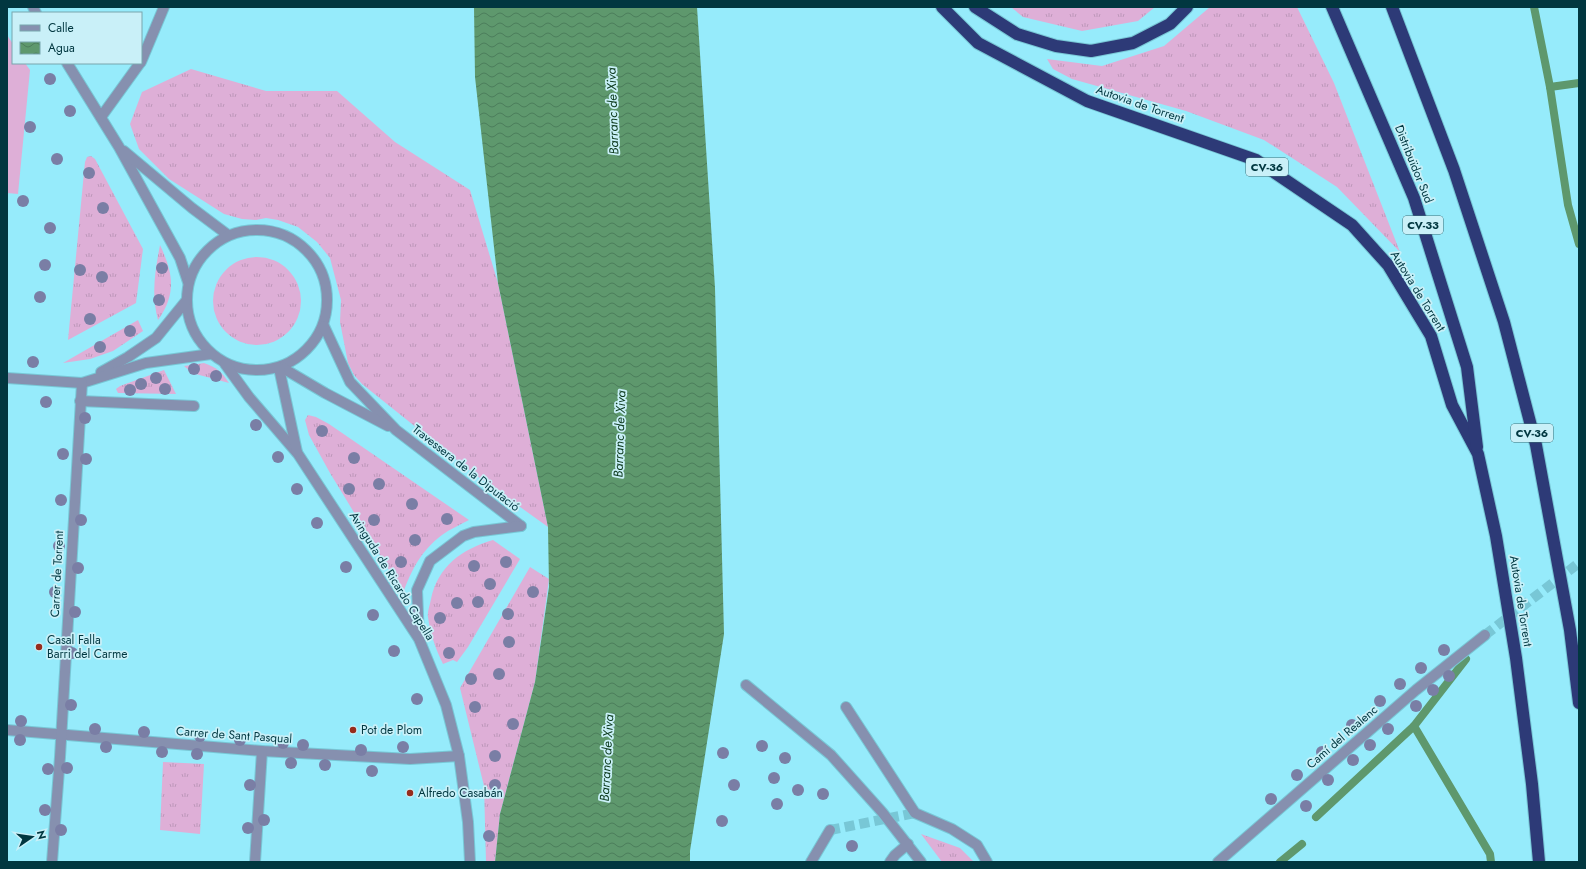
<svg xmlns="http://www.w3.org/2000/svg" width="1586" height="869" viewBox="0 0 1586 869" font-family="Jost,sans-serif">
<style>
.grass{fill:url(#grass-tufts)}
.garden{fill:#deafd7}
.water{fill:url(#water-waves)}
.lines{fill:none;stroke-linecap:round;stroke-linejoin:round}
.stream{stroke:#5e986d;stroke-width:8}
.minor-tunnel{stroke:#78c7d6;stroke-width:10;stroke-dasharray:10 5;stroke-linecap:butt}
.minor-casing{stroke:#78c7d6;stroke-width:12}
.highway-casing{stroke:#78c7d6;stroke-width:14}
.minor{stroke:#8690af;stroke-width:10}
.highway{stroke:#2d3a77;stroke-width:12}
.tree{fill:#7a7ea5}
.poi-dot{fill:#962c1c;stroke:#c9f0f8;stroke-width:1.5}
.labels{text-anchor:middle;stroke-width:3.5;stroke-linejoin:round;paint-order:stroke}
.shield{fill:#c9f0f8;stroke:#3d6e77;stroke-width:1}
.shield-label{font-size:11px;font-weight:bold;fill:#013740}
.street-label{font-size:12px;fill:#013740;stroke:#c9f0f8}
.poi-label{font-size:12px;fill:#013740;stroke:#c9f0f8;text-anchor:start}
.water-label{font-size:13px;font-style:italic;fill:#0c391c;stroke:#c9f0f8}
</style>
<defs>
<pattern id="grass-tufts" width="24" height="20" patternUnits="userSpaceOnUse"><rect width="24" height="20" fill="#deafd7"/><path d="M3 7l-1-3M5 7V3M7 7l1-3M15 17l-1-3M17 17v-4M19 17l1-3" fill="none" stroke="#bd97ba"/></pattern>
<pattern id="water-waves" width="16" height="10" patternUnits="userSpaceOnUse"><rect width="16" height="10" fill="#5e986d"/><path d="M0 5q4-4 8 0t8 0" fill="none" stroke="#4b7d5b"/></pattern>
</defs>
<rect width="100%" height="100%" fill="#96ebfb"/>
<g class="grass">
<path d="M1011,7H1155L1138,21L1082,31L1023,17Z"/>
<path d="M1210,7H1297L1334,83L1400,252L1337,187L1264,140L1186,111L1072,79L1053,69L1047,59L1102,66L1164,46Z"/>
<path d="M191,69L266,91H337L395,142L470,190L498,283L548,527L477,476L362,384L354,375L348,363L340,322L341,300L330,258L317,242L298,227L278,220L266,218L256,220L242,219L224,214L169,179L139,149L130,124L142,92Z"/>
<path d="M91,156L95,159L143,249L136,303L68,340L85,162L87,157Z"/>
<path d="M160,245C173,273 177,293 158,320C151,295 155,271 160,245Z"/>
<circle cx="257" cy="301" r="44"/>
<path d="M138,320L143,331L113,351L90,359L63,363Z"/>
<path d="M204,363C217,368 221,371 229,383L192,373L184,366Z"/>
<path d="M164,370L176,394L118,393L116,389L120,386Z"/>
<path d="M308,415L316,417L329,424L469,520C460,525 450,529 442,535C421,551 412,569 403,593L330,473L309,435L305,420Z"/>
<path d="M493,540L520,559L468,647L457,662L453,660L443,664C436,650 430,633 428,617C427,612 430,605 431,599C438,566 462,549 493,540Z"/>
<path d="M530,567L549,579L535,682L500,814L495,862H486L484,786L460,688Z"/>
<path d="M163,762L204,764L200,834L160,830Z"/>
<path d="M921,834L960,848L974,862H942Z"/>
</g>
<path class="garden" d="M7,35L13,44V63H25L30,70L18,194L7,193Z"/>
<path class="water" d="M474,7H697L715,288L724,634L690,851V862H495L500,814L535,682L549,587L548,527L498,283L475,77Z"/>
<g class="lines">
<g class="stream">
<path d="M1534,7L1550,87L1568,205L1579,244"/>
<path d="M1550,87L1579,83"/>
<path d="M1414,726L1490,854L1491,862"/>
<path d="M1316,817L1414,726L1466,659"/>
<path d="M1280,862L1302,844"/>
</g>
<g class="minor-tunnel">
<path d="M1485,635L1579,563"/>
<path d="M830,830L915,813"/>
</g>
<g class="minor-casing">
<g id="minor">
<path d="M33,7L36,13"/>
<path d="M141,62L164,7"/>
<path d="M67,63L119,147L180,258L188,282"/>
<path d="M101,117L140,63"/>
<path d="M124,151L192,208L228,235"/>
<circle cx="257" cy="300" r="70"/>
<path d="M324,326L350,382L396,430L521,526"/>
<path d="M225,364L249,397L298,454L419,639L446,705L459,756L468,822L470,862"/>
<path d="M281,367L325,393L388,426"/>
<path d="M279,368L297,452"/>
<path d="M101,372L128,357L156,338L186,301"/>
<path d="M7,378L82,383L146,363L211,354"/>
<path d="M80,401L194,406"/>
<path d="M419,638L417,590L430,561L463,536L474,532L521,526"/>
<path d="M746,685L831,755L882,812L921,862"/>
<path d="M846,707L915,813L952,829L977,845L987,862"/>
<path d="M7,730L262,751L410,759L459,756"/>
<path d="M52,862L60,757L82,383"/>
<path d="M255,862L262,751"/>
<path d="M811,862L830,830"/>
<path d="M890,862L895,855L908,844"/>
<path d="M1218,862L1416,690L1485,635"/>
</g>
</g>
<g class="highway-casing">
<g id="highway">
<path d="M942,7L978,43L1087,101L1256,160L1352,225L1388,265L1431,336L1452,405L1478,454L1496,536L1516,658L1532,784L1539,862"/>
<path d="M975,7L1017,34L1056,46L1091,51L1133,43L1170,24L1187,7"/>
<path d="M1332,7L1414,198L1467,367L1477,447"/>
<path d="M1392,7L1454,170L1504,322L1536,445L1570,630L1579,703"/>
</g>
</g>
<use href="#minor" class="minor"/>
<use href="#highway" class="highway"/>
</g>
<g class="tree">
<circle cx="50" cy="79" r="6"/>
<circle cx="70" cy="111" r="6"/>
<circle cx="30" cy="127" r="6"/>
<circle cx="57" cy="159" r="6"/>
<circle cx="89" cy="173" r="6"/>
<circle cx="23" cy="201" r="6"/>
<circle cx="103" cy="208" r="6"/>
<circle cx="50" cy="228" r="6"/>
<circle cx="45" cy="265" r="6"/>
<circle cx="162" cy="268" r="6"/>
<circle cx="80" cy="270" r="6"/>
<circle cx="102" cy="277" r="6"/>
<circle cx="40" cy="297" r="6"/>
<circle cx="159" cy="300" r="6"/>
<circle cx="90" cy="319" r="6"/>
<circle cx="130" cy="331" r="6"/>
<circle cx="100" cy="347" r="6"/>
<circle cx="33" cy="362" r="6"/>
<circle cx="194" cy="369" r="6"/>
<circle cx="216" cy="376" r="6"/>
<circle cx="156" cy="378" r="6"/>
<circle cx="141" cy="384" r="6"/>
<circle cx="165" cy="389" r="6"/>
<circle cx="130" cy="390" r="6"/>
<circle cx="46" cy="402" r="6"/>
<circle cx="85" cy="418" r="6"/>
<circle cx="256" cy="425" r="6"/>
<circle cx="322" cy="431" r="6"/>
<circle cx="63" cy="454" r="6"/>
<circle cx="278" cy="457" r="6"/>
<circle cx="354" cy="458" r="6"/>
<circle cx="86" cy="459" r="6"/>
<circle cx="379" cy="484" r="6"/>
<circle cx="297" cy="489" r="6"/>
<circle cx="349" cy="489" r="6"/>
<circle cx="61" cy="500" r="6"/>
<circle cx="412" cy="504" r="6"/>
<circle cx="447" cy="519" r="6"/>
<circle cx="81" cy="520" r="6"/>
<circle cx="374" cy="520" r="6"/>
<circle cx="317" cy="523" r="6"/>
<circle cx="415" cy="540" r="6"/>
<circle cx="59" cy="546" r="6"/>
<circle cx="401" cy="562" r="6"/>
<circle cx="506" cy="562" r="6"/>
<circle cx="474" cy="566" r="6"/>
<circle cx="346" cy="567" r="6"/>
<circle cx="78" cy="568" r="6"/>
<circle cx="490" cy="584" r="6"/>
<circle cx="55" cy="592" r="6"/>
<circle cx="533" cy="592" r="6"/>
<circle cx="478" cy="602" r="6"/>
<circle cx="457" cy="603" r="6"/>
<circle cx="75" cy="612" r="6"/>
<circle cx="508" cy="614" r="6"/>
<circle cx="373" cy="615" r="6"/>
<circle cx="440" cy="618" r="6"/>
<circle cx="509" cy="642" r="6"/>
<circle cx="1444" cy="650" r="6"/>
<circle cx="394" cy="651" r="6"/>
<circle cx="72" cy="653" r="6"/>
<circle cx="449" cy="653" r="6"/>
<circle cx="1421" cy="668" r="6"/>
<circle cx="499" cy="674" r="6"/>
<circle cx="1449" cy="676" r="6"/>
<circle cx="471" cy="679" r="6"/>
<circle cx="1400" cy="684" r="6"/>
<circle cx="1433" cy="690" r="6"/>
<circle cx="417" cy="699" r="6"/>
<circle cx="1380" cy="701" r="6"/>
<circle cx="71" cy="705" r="6"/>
<circle cx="1416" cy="706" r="6"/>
<circle cx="475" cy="707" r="6"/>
<circle cx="21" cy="721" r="6"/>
<circle cx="513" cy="724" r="6"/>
<circle cx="1352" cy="725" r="6"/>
<circle cx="95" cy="729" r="6"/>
<circle cx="1388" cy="729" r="6"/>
<circle cx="144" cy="732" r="6"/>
<circle cx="200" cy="736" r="6"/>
<circle cx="20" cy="740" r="6"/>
<circle cx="240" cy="740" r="6"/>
<circle cx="283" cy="743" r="6"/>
<circle cx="303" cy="745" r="6"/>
<circle cx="1370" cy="745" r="6"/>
<circle cx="762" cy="746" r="6"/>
<circle cx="106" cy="747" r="6"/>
<circle cx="403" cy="747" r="6"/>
<circle cx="361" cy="750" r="6"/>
<circle cx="162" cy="752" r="6"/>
<circle cx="1322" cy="752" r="6"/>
<circle cx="723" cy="753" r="6"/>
<circle cx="197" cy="754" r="6"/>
<circle cx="495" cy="756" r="6"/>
<circle cx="785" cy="758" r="6"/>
<circle cx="1353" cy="760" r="6"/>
<circle cx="291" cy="763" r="6"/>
<circle cx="325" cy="765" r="6"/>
<circle cx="67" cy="768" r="6"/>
<circle cx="48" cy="769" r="6"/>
<circle cx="372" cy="771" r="6"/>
<circle cx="1297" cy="775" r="6"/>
<circle cx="774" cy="778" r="6"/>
<circle cx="1328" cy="780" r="6"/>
<circle cx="250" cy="785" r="6"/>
<circle cx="495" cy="785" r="6"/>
<circle cx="734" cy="785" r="6"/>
<circle cx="798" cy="790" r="6"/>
<circle cx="823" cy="794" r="6"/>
<circle cx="1271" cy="799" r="6"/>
<circle cx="777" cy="804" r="6"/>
<circle cx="1306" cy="806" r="6"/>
<circle cx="45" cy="810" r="6"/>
<circle cx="264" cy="820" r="6"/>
<circle cx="722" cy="821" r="6"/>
<circle cx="248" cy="828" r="6"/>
<circle cx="61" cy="830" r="6"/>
<circle cx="489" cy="836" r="6"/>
<circle cx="852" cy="846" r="6"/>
</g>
<g class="poi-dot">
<circle cx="39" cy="647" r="4"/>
<circle cx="353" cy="730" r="4"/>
<circle cx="410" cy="793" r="4"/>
</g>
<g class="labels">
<g class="shield">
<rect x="1246" y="158" width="42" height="18" rx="3"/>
<rect x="1403" y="216" width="40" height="18" rx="3"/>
<rect x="1511" y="424" width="42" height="18" rx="3"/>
</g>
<g class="shield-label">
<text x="1267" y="171">CV-36</text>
<text x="1423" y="229">CV-33</text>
<text x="1532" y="437">CV-36</text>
</g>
<g class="street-label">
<text transform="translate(1140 104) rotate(19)" y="4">Autovia de Torrent</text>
<text transform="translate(1414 164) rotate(68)" y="4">Distribuïdor Sud</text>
<text transform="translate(1418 291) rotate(58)" y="4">Autovia de Torrent</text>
<text transform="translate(466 468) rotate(38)" y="4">Travessera de la Diputació</text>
<text transform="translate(57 574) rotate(-87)" y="4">Carrer de Torrent</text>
<text transform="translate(392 576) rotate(58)" y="4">Avinguda de Ricardo Capella</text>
<text transform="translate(1521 601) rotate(81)" y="4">Autovia de Torrent</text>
<text transform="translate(234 735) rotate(4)" y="4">Carrer de Sant Pasqual</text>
<text transform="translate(1342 737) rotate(-41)" y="4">Camí del Realenc</text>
</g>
<g class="poi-label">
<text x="47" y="644">Casal Falla<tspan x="47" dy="14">Barri del Carme</tspan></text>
<text x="361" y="734">Pot de Plom</text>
<text x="418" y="797">Alfredo Casabán</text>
</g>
<g class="water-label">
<text transform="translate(612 111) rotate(-92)" y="5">Barranc de Xiva</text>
<text transform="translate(619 434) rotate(-88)" y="5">Barranc de Xiva</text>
<text transform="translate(606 758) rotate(-87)" y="5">Barranc de Xiva</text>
</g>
</g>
<rect width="1586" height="869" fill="none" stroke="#013740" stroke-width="16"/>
<rect x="12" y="12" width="130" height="52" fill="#c9f0f8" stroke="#79a6ae"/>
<rect x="20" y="25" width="20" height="6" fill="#8690af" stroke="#79a6ae"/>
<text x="48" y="32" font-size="12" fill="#013740">Calle</text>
<rect x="20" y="42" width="20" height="12" fill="url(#water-waves)" stroke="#79a6ae"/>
<text x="48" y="52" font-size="12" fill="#013740">Agua</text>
<g transform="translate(32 837) rotate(77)" stroke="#c9f0f8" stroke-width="3" paint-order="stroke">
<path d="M0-3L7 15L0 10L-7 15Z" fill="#013740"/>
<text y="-6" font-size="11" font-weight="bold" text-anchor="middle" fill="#013740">N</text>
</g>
</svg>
